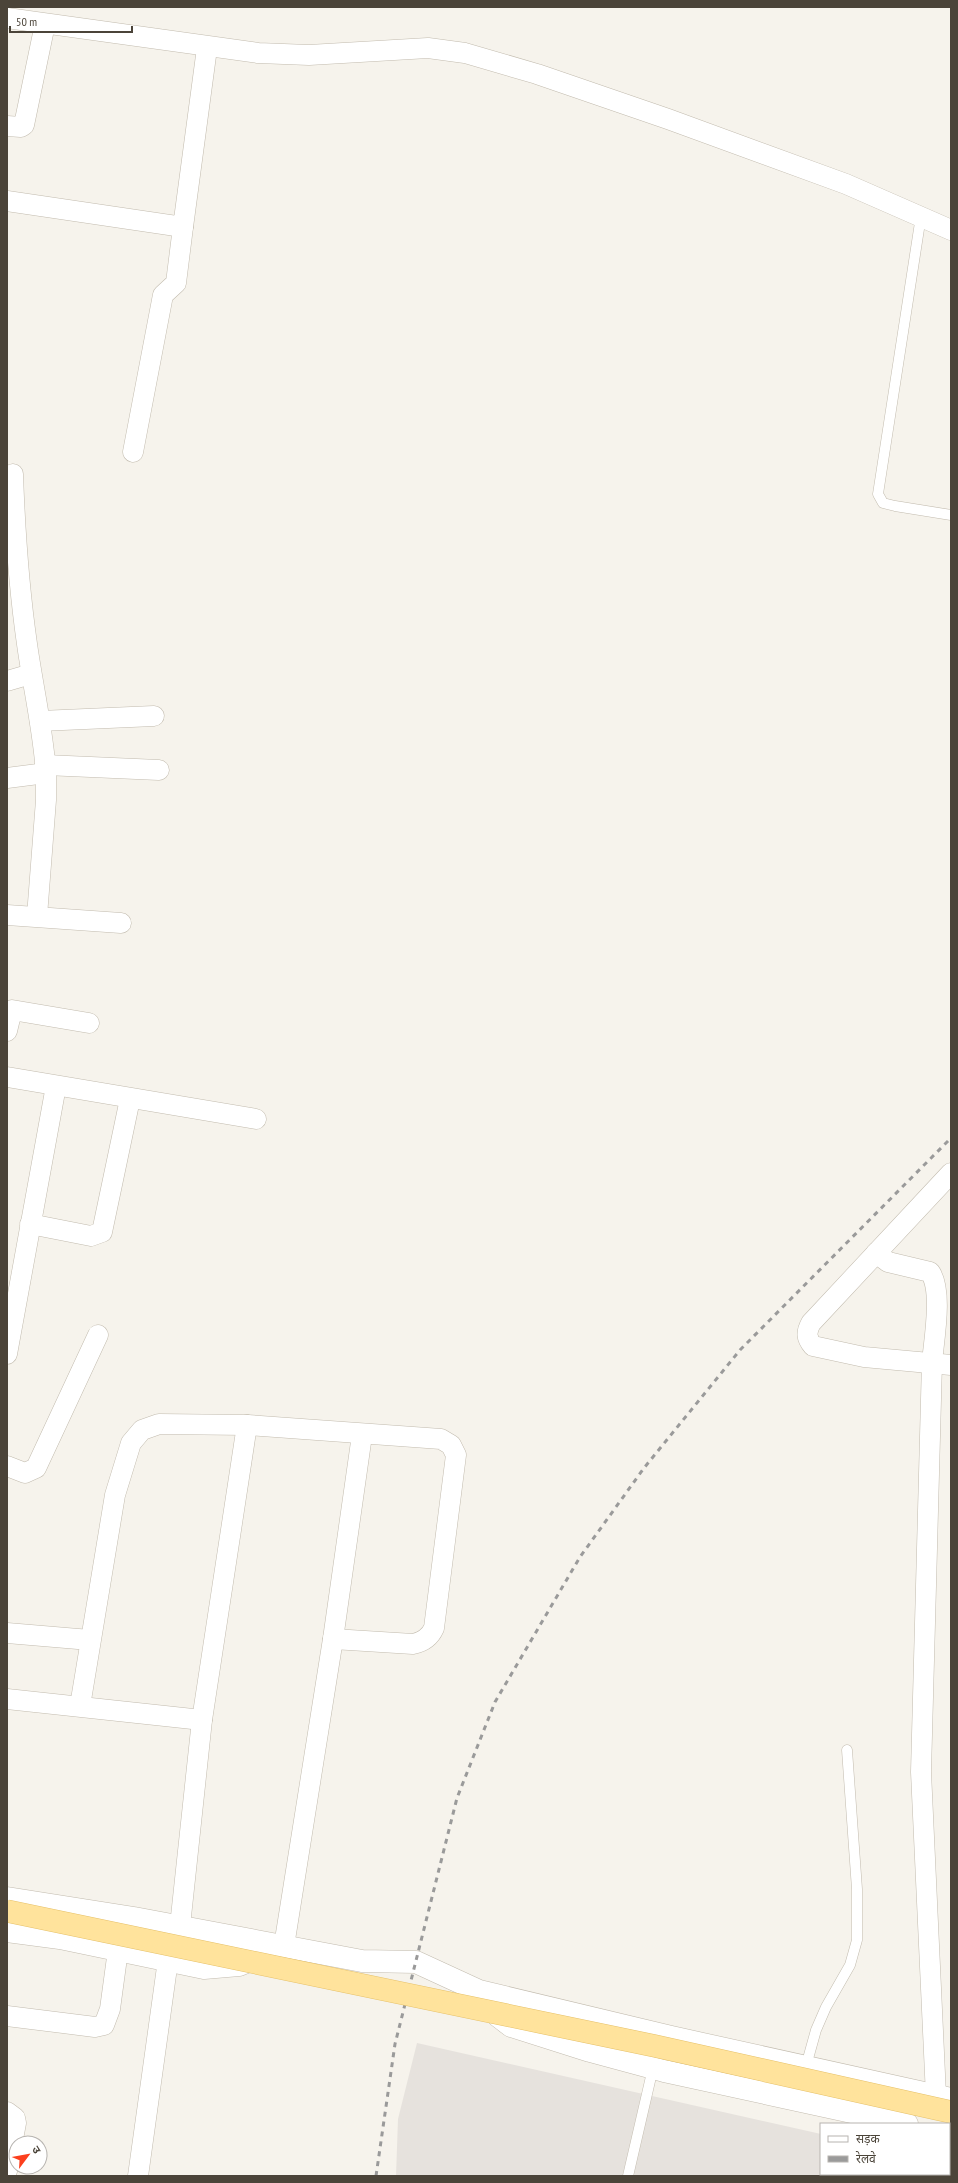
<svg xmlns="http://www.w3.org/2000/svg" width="958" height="2183" viewBox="0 0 958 2183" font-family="'PT Sans Narrow','Noto Sans Devanagari',sans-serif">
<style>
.industrial{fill:#e6e2dd}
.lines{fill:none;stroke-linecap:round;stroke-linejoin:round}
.service-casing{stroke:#c2bbae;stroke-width:11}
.minor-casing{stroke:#c2bbae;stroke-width:21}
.tertiary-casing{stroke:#c2bbae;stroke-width:23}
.service{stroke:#fff;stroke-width:10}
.minor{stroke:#fff;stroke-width:20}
.tertiary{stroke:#fff;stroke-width:22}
.rail{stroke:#9a9a9a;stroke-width:3;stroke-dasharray:5 5;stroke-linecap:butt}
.primary-bridge-casing{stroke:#e6c16a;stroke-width:23;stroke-linecap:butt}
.primary-bridge{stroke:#ffe39c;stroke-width:22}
</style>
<rect width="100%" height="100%" fill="#f6f3ec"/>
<path class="industrial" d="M417,2043L821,2134V2174H949V2163L951,2164V2176H396L398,2119Z"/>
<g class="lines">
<g class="service-casing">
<g id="service">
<path d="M921,216L878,494L883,503L895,506L951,515"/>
<path d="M806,2066L816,2030L826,2007L850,1965L857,1940V1889L847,1750"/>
<path d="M628,2176L653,2068"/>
<path d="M853,2176V2174"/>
</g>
</g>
<g class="minor-casing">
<g id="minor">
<path d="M7,18L258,53L309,55L428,48L465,53L537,74L668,119L846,184L951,230"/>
<path d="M7,126L21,127L24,125L45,24"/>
<path d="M7,201L183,227L207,48"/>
<path d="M133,452L163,295L176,283L183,227"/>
<path d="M7,681L31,674"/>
<path d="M40,721L154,716"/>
<path d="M45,765L159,770"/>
<path d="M7,778L46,773C43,729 33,687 27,644C19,588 15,531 13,474"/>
<path d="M7,915L121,923"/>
<path d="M37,916L46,800V773"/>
<path d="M7,1031L12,1010L89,1023"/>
<path d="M7,1077L256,1119"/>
<path d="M951,1173L811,1323C806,1332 806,1338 813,1346L864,1357L951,1365"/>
<path d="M30,1224L91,1236L102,1232L130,1099"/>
<path d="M876,1253L888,1262L930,1272C943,1290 934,1340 932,1362L921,1772L936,2096"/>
<path d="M7,1354L56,1086"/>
<path d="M7,1466L25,1473L36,1468L98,1335"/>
<path d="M7,1633L90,1640"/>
<path d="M7,1699L202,1720"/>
<path d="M80,1706L115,1495L131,1443L142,1430L159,1424L247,1425L441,1439L451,1445L456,1455L434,1628C430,1637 423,1642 413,1644L333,1639"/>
<path d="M180,1926L202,1720L247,1425"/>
<path d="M284,1946L333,1639L362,1435"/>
<path d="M7,2016L95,2027L104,2025L110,2009L118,1950"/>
<path d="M7,2112L15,2118L16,2123L7,2171"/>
<path d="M138,2176L168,1960"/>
</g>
</g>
<g class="tertiary-casing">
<g id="tertiary">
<path d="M7,1898L134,1918L362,1961L416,1962L479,1991L671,2037L951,2099"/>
<path d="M7,1931L60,1938L204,1968L239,1965L254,1959"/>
<path d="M498,2016L511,2026L590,2051L664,2071L907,2124"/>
<path d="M949,2134H951"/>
</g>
</g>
<use href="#service" class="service"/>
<use href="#minor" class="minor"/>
<use href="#tertiary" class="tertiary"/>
<path class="rail" d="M376,2176L395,2044L457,1798L495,1702L580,1557L644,1468L740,1350L951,1138"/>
<g class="primary-bridge-casing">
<path id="primary-bridge" d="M7,1911L655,2046L951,2112"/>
</g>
<use href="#primary-bridge" class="primary-bridge"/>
</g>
<rect width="958" height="2183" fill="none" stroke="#4b4439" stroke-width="16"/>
<rect x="820" y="2123" width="130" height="52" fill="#ffffff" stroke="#b7b4b0"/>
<rect x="828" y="2136" width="20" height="6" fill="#ffffff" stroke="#b7b4b0"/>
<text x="856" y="2143" font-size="12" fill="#4b4439">सड़क</text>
<rect x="828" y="2156" width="20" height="6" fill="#9a9a9a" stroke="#b7b4b0"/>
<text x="856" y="2163" font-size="12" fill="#4b4439">रेलवे</text>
<g transform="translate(28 2155) rotate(58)"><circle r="19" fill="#ffffff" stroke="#b7b4b0"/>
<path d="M0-3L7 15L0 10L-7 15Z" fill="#fc3f1d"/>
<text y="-6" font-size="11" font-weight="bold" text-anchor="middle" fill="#4b4439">उ</text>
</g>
<path d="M10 26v6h122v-6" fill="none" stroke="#4b4439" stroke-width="2"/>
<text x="16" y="26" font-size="12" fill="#4b4439" stroke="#ffffff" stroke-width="3" paint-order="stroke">50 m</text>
</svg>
